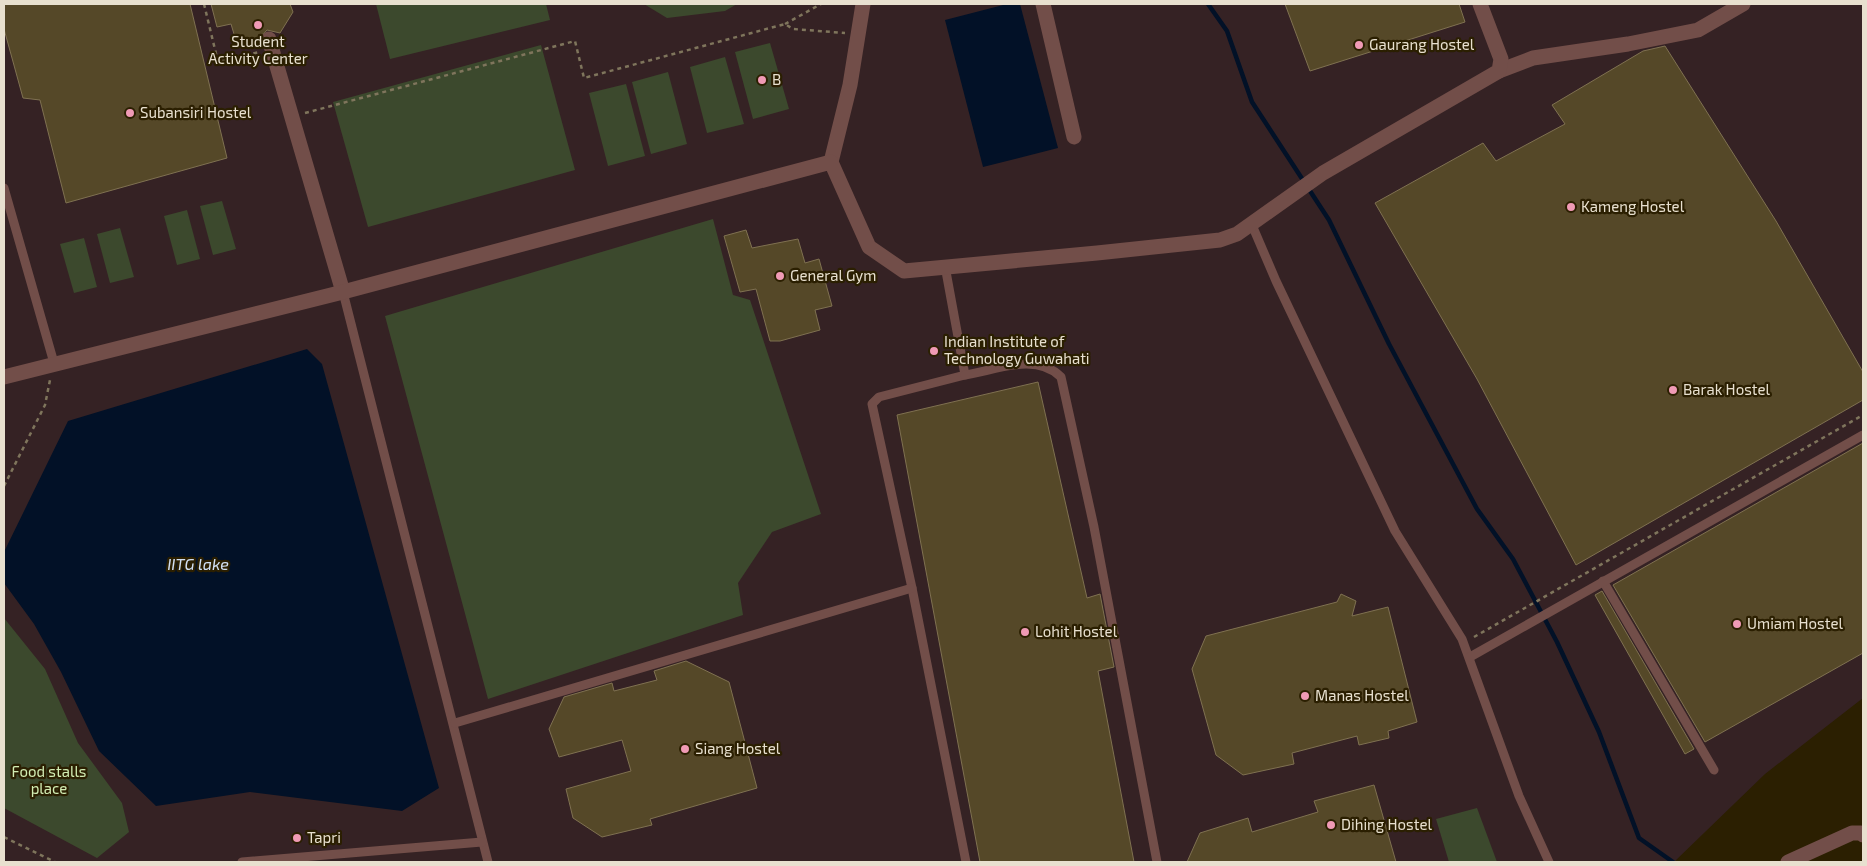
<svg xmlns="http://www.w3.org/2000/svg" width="1867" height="866" viewBox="0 0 1867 866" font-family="'Exo 2',sans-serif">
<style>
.education{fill:#352224}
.green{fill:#3c492d}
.water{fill:#021127}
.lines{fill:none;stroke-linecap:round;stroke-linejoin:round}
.stream{stroke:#021127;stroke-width:4.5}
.building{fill:#554828;stroke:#7f7151}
.path{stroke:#7f755c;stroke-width:2.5;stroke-dasharray:4 4;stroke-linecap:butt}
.lane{stroke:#724e49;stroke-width:9}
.street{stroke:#724e49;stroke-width:15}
.poi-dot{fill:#f09ab5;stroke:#2b1f01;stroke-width:2}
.labels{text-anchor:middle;stroke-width:4.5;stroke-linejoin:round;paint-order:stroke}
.poi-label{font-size:15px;fill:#e8e0cf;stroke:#2b1f01;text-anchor:start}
.park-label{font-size:15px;fill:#d2edb3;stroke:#2b1f01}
.water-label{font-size:16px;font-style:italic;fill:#d1e0f5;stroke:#2b1f01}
</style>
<rect width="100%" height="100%" fill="#2b1f01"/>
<path class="education" d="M4,4H1863V698L1765,774L1674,862H4Z"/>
<g class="green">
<path d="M376,4H546L550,20L390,59Z"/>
<path d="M644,4H737L725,11L667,18Z"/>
<path d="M770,43L789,109L753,119L735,52Z"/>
<path d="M541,45L575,170L368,227L333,102Z"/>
<path d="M725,57L744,124L707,133L690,67Z"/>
<path d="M668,72L687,144L651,154L632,82Z"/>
<path d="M626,84L645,156L608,166L589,93Z"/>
<path d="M222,201L236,249L213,255L200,206Z"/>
<path d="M187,210L200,259L177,265L164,216Z"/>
<path d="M713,219L733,295L750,300L821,514L772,532L738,583L743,615L488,699L385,316Z"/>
<path d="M120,228L134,277L110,283L97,234Z"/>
<path d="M84,238L97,287L74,293L60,244Z"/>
<path d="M4,618L45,669L78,743L122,803L129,832L97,858L4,808Z"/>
<path d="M1477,808L1497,862H1449L1436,819Z"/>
</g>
<g class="water">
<path d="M1007,4H1020L1058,148L983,167L945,20Z"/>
<path d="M307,349L322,364L439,788L402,811L250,792L156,806L99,751L61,672L34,624L4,583V552L68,421Z"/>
</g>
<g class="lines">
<path class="stream" d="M1208,4L1227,31L1252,102L1329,220L1389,344L1477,509L1513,559L1557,642L1599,732L1639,838L1673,862"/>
</g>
<g class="building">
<path d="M4,4H190L227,158L66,203L40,100L23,98L4,29Z"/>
<path d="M211,4H290L293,12L280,33L267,30L260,38L237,44L231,24L217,27Z"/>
<path d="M1285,4H1459L1465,22L1310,71Z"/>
<path d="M1665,46L1776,221L1863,372V400L1576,565L1477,379L1375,203L1483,143L1496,161L1565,124L1552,105L1643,51Z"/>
<path d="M746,230L752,248L798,239L805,263L819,259L832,306L815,310L820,330L780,341H770L756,289L740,292L724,236Z"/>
<path d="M1038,382L1087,598L1100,594L1114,667L1098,671L1134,862H980L897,415Z"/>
<path d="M1863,443V653L1705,742L1613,585Z"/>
<path d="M1602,591L1694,749L1685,754L1595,595Z"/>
<path d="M1341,594L1356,601L1352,616L1388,607L1417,722L1388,731L1389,738L1359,745L1357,736L1292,753L1294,764L1243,775L1216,755L1192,669L1206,636L1337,602Z"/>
<path d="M686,661L729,682L757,788L650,819L652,825L602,837L573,818L566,789L631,771L622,740L559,757L549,729L564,697L612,683L614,691L657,680L654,671Z"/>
<path d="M1374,785L1396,862H1187L1200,833L1248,818L1252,832L1318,812L1314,801Z"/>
</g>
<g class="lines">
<g class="path">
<path d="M204,4L218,62L259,52"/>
<path d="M785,24L821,4"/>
<path d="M305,113L575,41L584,78L785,24L793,29L845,33"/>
<path d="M4,486L45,405L50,380"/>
<path d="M1474,637L1863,415"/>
<path d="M4,837L55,862"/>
</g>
<g class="lane">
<path d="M4,188L54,363"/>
<path d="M1252,225L1276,281L1395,531L1462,639L1519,796L1549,862"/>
<path d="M945,266L965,375L879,397L872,404L912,588L966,862"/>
<path d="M343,292L488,862"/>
<path d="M965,375C996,370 1036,352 1061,377L1094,527L1157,862"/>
<path d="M1603,581L1714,770"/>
<path d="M1470,657L1863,435"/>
<path d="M455,723L912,588"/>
<path d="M242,862L482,842"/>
</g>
<g class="street">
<path d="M1043,4L1074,137"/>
<path d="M269,39L343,292"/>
<path d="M1499,71L1533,58L1628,44L1698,30L1743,4"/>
<path d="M831,162L850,85L863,4"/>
<path d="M4,377L343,292L831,162L869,247L904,271L1097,253L1220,240L1237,234L1323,173L1499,71L1501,59L1480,4"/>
<path d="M1788,862L1852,833H1861L1863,835"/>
</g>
</g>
<g class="poi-dot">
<circle cx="258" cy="25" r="5"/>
<circle cx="1359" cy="45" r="5"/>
<circle cx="762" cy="80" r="5"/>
<circle cx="130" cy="113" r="5"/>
<circle cx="1571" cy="207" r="5"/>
<circle cx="780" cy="276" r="5"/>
<circle cx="934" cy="351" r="5"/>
<circle cx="1673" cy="390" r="5"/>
<circle cx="1737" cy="624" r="5"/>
<circle cx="1025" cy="632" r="5"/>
<circle cx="1305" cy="696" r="5"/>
<circle cx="685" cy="749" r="5"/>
<circle cx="1331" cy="825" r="5"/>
<circle cx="297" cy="838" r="5"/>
</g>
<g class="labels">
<g class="poi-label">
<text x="258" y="47" text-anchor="middle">Student<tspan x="258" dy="17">Activity Center</tspan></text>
<text x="1369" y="50">Gaurang Hostel</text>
<text x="772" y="85">B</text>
<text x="140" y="118">Subansiri Hostel</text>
<text x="1581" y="212">Kameng Hostel</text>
<text x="790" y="281">General Gym</text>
<text x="944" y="347">Indian Institute of<tspan x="944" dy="17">Technology Guwahati</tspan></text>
<text x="1683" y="395">Barak Hostel</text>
<text x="1747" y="629">Umiam Hostel</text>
<text x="1035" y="637">Lohit Hostel</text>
<text x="1315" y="701">Manas Hostel</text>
<text x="695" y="754">Siang Hostel</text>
<text x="1341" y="830">Dihing Hostel</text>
<text x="307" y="843">Tapri</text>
</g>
<g class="park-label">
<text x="49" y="777">Food stalls<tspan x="49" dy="17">place</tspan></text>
</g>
<g class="water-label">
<text x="198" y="570">IITG lake</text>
</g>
</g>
<rect width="1867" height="866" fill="none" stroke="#e8e0cf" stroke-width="10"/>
</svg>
